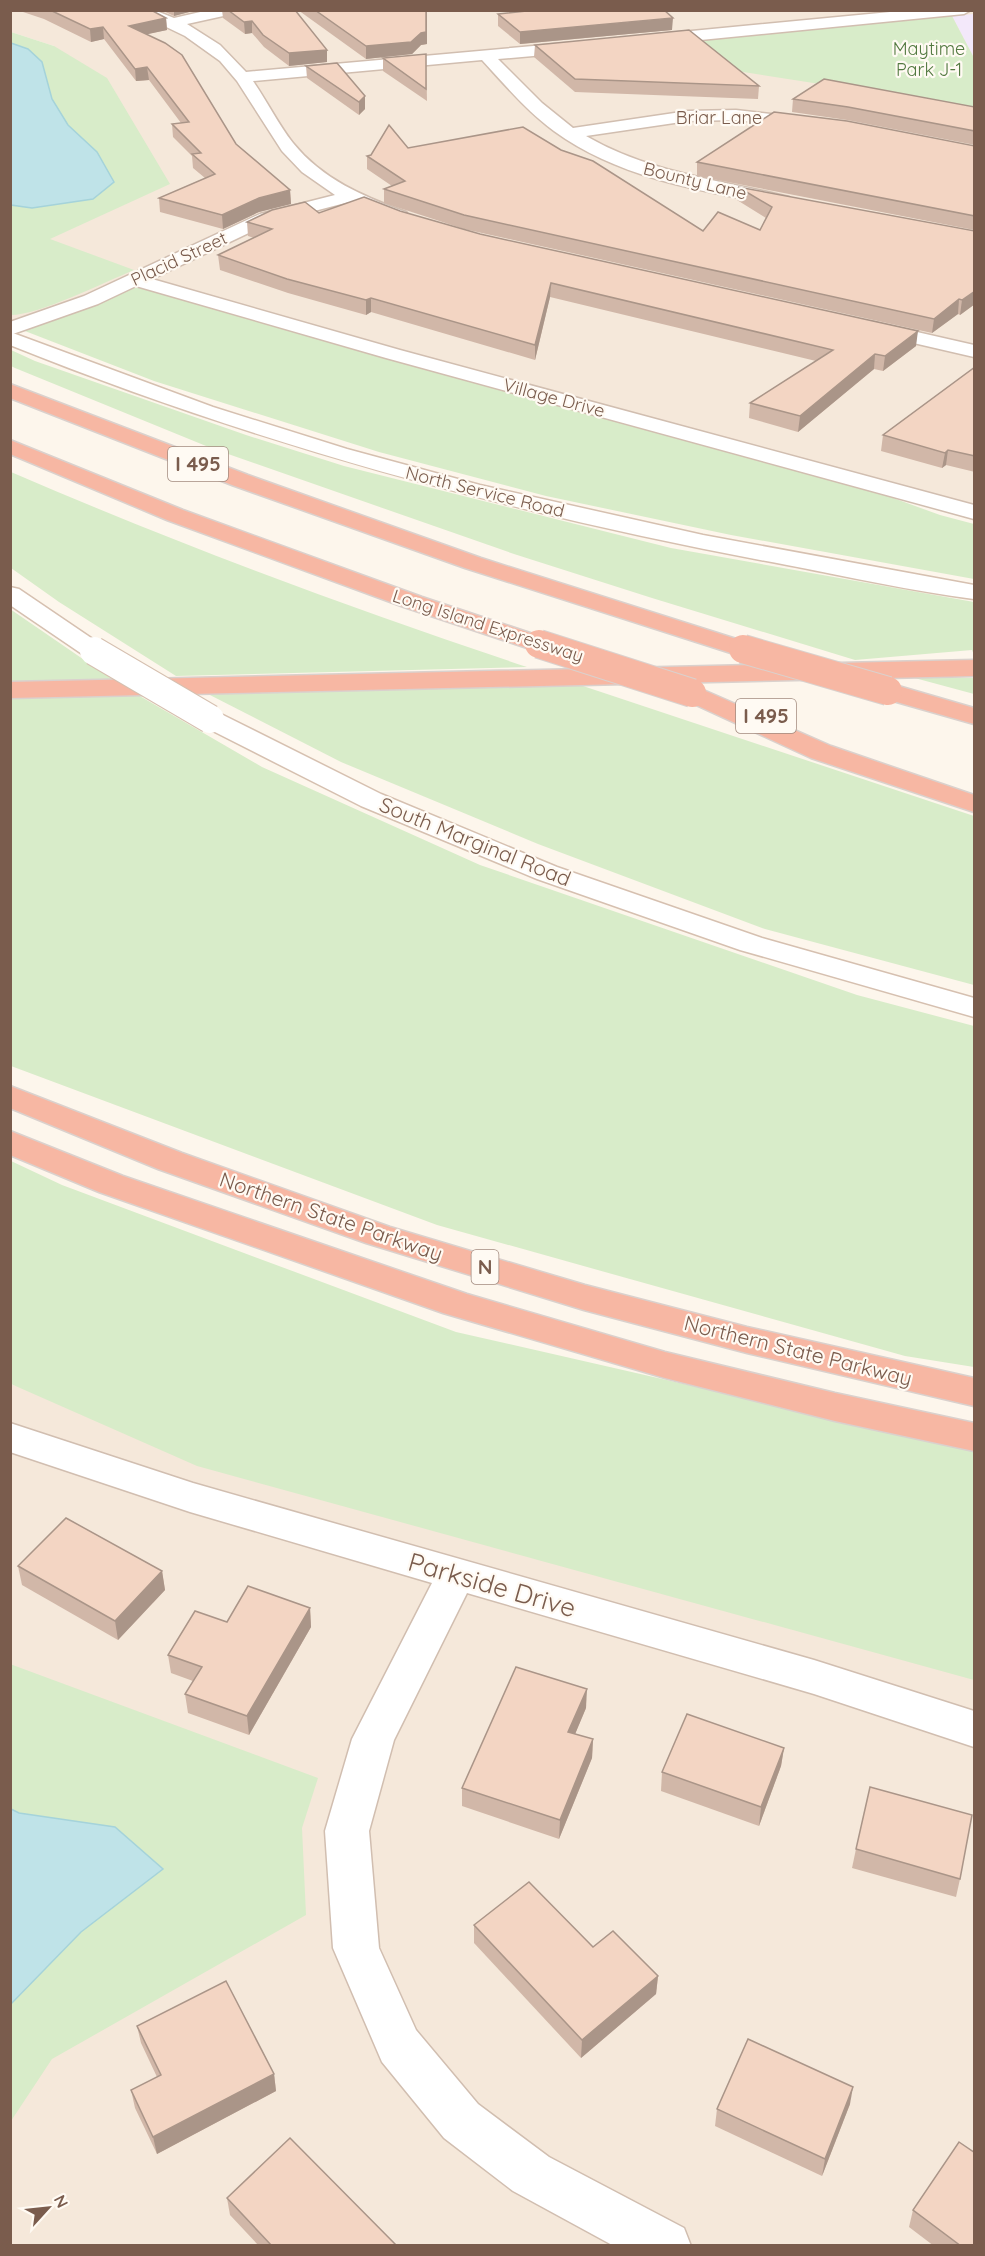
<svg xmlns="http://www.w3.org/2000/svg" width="985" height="2256" viewBox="0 0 985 2256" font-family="Quicksand,sans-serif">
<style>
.residential{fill:#f5e8da}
.education{fill:#f3e8fa}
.green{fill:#d8ecc9}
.water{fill:#bfe3e8;stroke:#a5d3da;stroke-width:1.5}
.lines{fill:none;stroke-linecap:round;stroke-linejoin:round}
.minor-casing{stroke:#d1beb0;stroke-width:3}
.secondary-casing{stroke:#d6c0b0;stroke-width:3}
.motorway-casing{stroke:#dad1cd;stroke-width:3}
.minor{fill:#fff;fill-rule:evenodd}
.secondary{fill:#fff;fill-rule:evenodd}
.motorway{fill:#f7b7a3;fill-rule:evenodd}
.secondary-bridge-casing{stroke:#d6c0b0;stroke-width:30;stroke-linecap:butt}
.motorway-bridge-casing{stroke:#dad1cd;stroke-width:30;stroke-linecap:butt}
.secondary-bridge{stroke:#fff;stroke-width:28}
.motorway-bridge{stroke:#f7b7a3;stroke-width:28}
.wall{fill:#d1b7a8}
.shaded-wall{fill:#aa9588}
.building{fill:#f3d5c3;stroke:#aa9588;stroke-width:1.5}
.labels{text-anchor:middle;stroke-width:4.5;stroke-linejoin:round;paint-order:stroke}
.far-park-label{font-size:18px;fill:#537a41;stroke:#fffaf3}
.far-street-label{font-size:18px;fill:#7a5c4d;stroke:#fffaf3}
.shield{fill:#fffaf3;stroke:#a28b7f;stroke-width:1.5}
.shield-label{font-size:20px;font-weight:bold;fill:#7a5c4d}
.street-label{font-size:21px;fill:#7a5c4d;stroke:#fffaf3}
.near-street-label{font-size:26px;fill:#7a5c4d;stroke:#fffaf3}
</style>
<rect width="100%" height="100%" fill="#fdf6ec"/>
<g class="residential">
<path d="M11,10L974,11V512L813,469L135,280L11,324V253L54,46L11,32Z"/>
<path d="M10,1384L974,1679V2245H11Z"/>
</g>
<path class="education" d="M974,14V58L952,16Z"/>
<g class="green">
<path d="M952,16L974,58V108L737,71L699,39Z"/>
<path d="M11,32L54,46L107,78L170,184L50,239L134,270C105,282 39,315 11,315Z"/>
<path d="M135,280L813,469L940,515L974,524V579L731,535L546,496L379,452L154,381L12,326L42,324Z"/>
<path d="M11,350L35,361L246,435L344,466L671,548L974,602V655L972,650L855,660L652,598L514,554L211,448L15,368L11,366Z"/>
<path d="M11,472C180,545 353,609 527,667L176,676L59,602L11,568Z"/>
<path d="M10,609L112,679L11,682Z"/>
<path d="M911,677L974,678V694Z"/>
<path d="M571,682L974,816V985L765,929L538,844L341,762L206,693Z"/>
<path d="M138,695L262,767L480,865L857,995L974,1026V1367L905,1356L437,1225L11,1066L10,699Z"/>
<path d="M11,1161L62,1185L456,1332L974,1450V1680L197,1466L11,1384Z"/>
<path d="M10,1664L318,1778L302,1828L306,1915L52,2059L11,2121Z"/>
</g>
<g class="water">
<path d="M11,43L28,49L42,62L52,99L68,125L97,152L114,182L93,199L32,208L11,205Z"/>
<path d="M11,1809L19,1813L115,1827L163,1869L81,1932L11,2004Z"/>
</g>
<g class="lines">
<g class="minor-casing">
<g id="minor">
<path d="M131,10H154L174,18L209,10H239L237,13L187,24L220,45L246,72L578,42L584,44L586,47L578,52L498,59L542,103L573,128L688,111L736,110L815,119L817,123L815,127L809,128L736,120L688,121L586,136C650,173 720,180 789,197L792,201L789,205L783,206C705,192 620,179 554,131C527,111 505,85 482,60L253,81C267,101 278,124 293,143C322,179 364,197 406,212L409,216L406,220L400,221L349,202L272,222L152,279L400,350L974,505V519L386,358L136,286L98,304L10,335V322L84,296L260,214L335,195L302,172L282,151L237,81L220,61L185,36Z"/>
<path d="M911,10H971L964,14L650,45L642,40L650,35Z"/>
<path d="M873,322L974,345V357L866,332L863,328L866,324Z"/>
<path d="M10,1423L193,1483L814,1660L974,1711V1747L814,1694L467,1593L394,1740L369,1831L379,1948L416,2030L478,2104L549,2157L684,2228L691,2246H614L513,2191L444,2138L382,2062L333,1948L325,1831L352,1739L432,1583L190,1512L10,1452Z"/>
</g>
</g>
<g class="secondary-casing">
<g id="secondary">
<path d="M10,332L213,407L347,449L480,485L703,535L974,585V599C912,591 849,577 787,565C521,516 261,446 10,345Z"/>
<path d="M10,587L19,589L103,646L107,651L103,656L94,659L85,656L10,605Z"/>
<path d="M210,711L219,713L381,794L557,867L762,938L974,998V1017L740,950L537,879L361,806L201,725L197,719L201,713Z"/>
</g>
</g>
<g class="motorway-casing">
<g id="motorway">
<path d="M10,384L248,475L481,558L752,644L756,649L752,654L743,657L734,654L465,568L232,485L10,398Z"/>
<path d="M10,440L183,510L422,597L548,639L552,644L548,649L539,652L404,607L167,520L10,454Z"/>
<path d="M974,660V676L10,698V682Z"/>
<path d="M888,683L974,708V724L879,697L875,691L879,685Z"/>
<path d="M692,685L831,746L974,795V812L811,758L683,699L679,693L683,687Z"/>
<path d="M10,1086L182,1153L390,1227L585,1285L747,1327L974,1378V1406L747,1353L584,1310L366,1243L158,1169L10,1108Z"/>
<path d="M10,1131L123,1176L467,1294L665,1352L835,1393L974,1423V1451L835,1421L665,1378L443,1313L99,1192L10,1155Z"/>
</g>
</g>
<use href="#minor" class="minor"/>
<use href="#secondary" class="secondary"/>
<use href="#motorway" class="motorway"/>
<g class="secondary-bridge-casing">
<path id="secondary-bridge" d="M94,651L210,719"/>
</g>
<g class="motorway-bridge-casing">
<g id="motorway-bridge">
<path d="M539,644L692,693"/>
<path d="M743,649L888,691"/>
</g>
</g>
<use href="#secondary-bridge" class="secondary-bridge"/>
<use href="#motorway-bridge" class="motorway-bridge"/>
</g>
<g class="wall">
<path d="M17,10H151L166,18L167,30L147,34L236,144L290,190L291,204L259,212L223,229L160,212L159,198L205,178L193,168L192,156L173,137L172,124L181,123L149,80L136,81L104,39L91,42L44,19Z"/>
<path d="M161,10H197L174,16Z"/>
<path d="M222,10H295L327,62L289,66L264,47L252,33L245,34L223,18Z"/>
<path d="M298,10H427V44L421,45L412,54L366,59Z"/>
<path d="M498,14L672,30L520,44L498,26Z"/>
<path d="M535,45L759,86L758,99L575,92L534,57Z"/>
<path d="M426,54L427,101L383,71V58Z"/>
<path d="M306,66L365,96V109L359,115L307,78Z"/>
<path d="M793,99L975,107V145L847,120L792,112Z"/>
<path d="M975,146V231L974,230L697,176V162Z"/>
<path d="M408,148L561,150L703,231L760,230L766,218L737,200L738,187L975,231V304L960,315L958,314L932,333L464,229L384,203V189L392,186L367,169V156Z"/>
<path d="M400,211L480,234L916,346L883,371L874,369L798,432L749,418L750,403L816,361L550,297L535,360L371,312L366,315L288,293L220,270L218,255L254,238L248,236L247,222L319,213Z"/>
<path d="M975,367V472L946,465L942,468L881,451L883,435Z"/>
<path d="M18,1566L162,1571L165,1590L118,1640L22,1585Z"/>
<path d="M310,1608L311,1627L249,1735L188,1713L185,1694L193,1681L171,1673L168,1655L227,1622Z"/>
<path d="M586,1708L575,1734L593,1739L592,1758L559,1839L462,1806V1788Z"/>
<path d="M784,1748L781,1766L759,1826L661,1791L662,1772Z"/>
<path d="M856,1849L960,1879L956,1897L852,1868Z"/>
<path d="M474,1925L658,1976L656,1994L581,2058L474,1943Z"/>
<path d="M137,2026L274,2074L276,2091L157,2154L135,2108L131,2090L157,2077L141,2043Z"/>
<path d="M850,2104L822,2176L715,2126L717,2109Z"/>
<path d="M227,2198L397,2246H259L230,2215Z"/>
<path d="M913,2210L975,2246H934L909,2227Z"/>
</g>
<g class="shaded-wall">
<path d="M174,10H197L174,16Z"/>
<path d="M427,10V44L421,45L412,54L366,59V46Z"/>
<path d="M166,18L167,30L130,38L129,26Z"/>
<path d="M673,18L672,30L520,44V32Z"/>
<path d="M252,21V33L245,34L244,22Z"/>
<path d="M103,27L104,39L91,42L90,29Z"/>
<path d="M327,50V62L289,66V53Z"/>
<path d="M147,67L149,80L136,81L135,69Z"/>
<path d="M365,96V109L359,115V102Z"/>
<path d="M290,190L291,204L259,212L223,229L222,215L259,198Z"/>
<path d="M551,283L550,297L535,360V345Z"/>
<path d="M975,291V304L960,315L962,300Z"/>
<path d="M371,298V312L366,315V300Z"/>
<path d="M959,299L958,314L932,333L934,319Z"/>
<path d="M918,331L916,346L883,371L885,356Z"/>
<path d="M875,354L874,369L798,432L800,416Z"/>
<path d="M948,450L946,465L942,468L945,453Z"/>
<path d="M162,1571L165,1590L118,1640L115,1621Z"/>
<path d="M310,1608L311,1627L249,1735L247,1716Z"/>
<path d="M587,1689L586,1708L568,1751V1732Z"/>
<path d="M593,1739L592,1758L559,1839L560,1820Z"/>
<path d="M784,1748L781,1766L759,1826L761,1807Z"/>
<path d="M658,1976L656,1994L581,2058L582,2040Z"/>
<path d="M274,2074L276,2091L157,2154L153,2137Z"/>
<path d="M853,2087L850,2104L822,2176L825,2159Z"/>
</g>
<g class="building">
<path d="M50,10H151L166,18L129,26L165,43L182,55L236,144L290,190L259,198L222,215L159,198L215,174L192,154L201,153L172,124L189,122L147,67L135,69L103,27L90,29Z"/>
<path d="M228,10H295L327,50L289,53L263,35L252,21L244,22Z"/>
<path d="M315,10H426V32L421,33L411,42L366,46Z"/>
<path d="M536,10H664L673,18L520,32L498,14Z"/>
<path d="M689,30L759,86L575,79L535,45Z"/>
<path d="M426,54V89L383,58Z"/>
<path d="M337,63L365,96L359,102L306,66Z"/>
<path d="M824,79L975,107V131L848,107L793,99Z"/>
<path d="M774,112L847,121L975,146V216L697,162Z"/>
<path d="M389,125L408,148L523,127L561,150L593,161L703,231L718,212L760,230L772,207L738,187L975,231V291L962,300L959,299L934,319L464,215L384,189L405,181L367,156L371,155Z"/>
<path d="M364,197L400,211L480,234L918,331L885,356L875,354L800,416L750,403L833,350L551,283L535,345L371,298L366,300L287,279L218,255L272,229L247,222L272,210L305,202L319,213Z"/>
<path d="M975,367V456L948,450L945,453L883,435Z"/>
<path d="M66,1518L162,1571L115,1621L18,1566Z"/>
<path d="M248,1586L310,1608L247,1716L185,1694L202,1667L168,1655L195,1611L227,1622Z"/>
<path d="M516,1667L587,1689L568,1732L593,1739L560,1820L462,1788Z"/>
<path d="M687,1714L784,1748L761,1807L662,1772Z"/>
<path d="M870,1787L972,1815L960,1879L856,1849Z"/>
<path d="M529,1882L593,1947L613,1931L658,1976L582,2040L474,1925Z"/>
<path d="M226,1981L274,2074L153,2137L131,2090L161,2075L137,2026Z"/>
<path d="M748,2039L853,2087L825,2159L717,2109Z"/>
<path d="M290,2138L397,2246H272L227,2198Z"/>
<path d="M959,2142L975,2153V2246H961L913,2210Z"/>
</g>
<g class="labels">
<g class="far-park-label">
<text x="929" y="55">Maytime<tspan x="929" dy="21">Park J-1</tspan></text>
</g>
<g class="far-street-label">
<text x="719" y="124">Briar Lane</text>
<text transform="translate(695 181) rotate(14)" y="6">Bounty Lane</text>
<text transform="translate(179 259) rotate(-25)" y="6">Placid Street</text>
<text transform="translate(554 398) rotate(15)" y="6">Village Drive</text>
<text transform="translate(485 492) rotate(14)" y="6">North Service Road</text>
<text transform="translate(488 626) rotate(18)" y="6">Long Island Expressway</text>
</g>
<g class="shield">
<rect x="168" y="447" width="60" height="34" rx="4.5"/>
<rect x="736" y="699" width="60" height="34" rx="4.5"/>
<rect x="471.5" y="1250" width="27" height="34" rx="4.5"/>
</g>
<g class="shield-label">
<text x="198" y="471">I 495</text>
<text x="766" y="723">I 495</text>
<text x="485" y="1274">N</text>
</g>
<g class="street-label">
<text transform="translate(475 842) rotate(22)" y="7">South Marginal Road</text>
<text transform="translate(331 1217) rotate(19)" y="7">Northern State Parkway</text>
<text transform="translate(798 1351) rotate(14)" y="7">Northern State Parkway</text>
</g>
<g class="near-street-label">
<text transform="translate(492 1585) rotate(16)" y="9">Parkside Drive</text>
</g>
</g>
<rect width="985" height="2256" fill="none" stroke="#7a5c4d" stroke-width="24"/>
<g transform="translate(48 2208) rotate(63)" stroke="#fffaf3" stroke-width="4.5" paint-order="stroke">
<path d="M0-4.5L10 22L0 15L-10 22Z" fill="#7a5c4d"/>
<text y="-9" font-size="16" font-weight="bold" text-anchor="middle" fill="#7a5c4d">N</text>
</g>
</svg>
